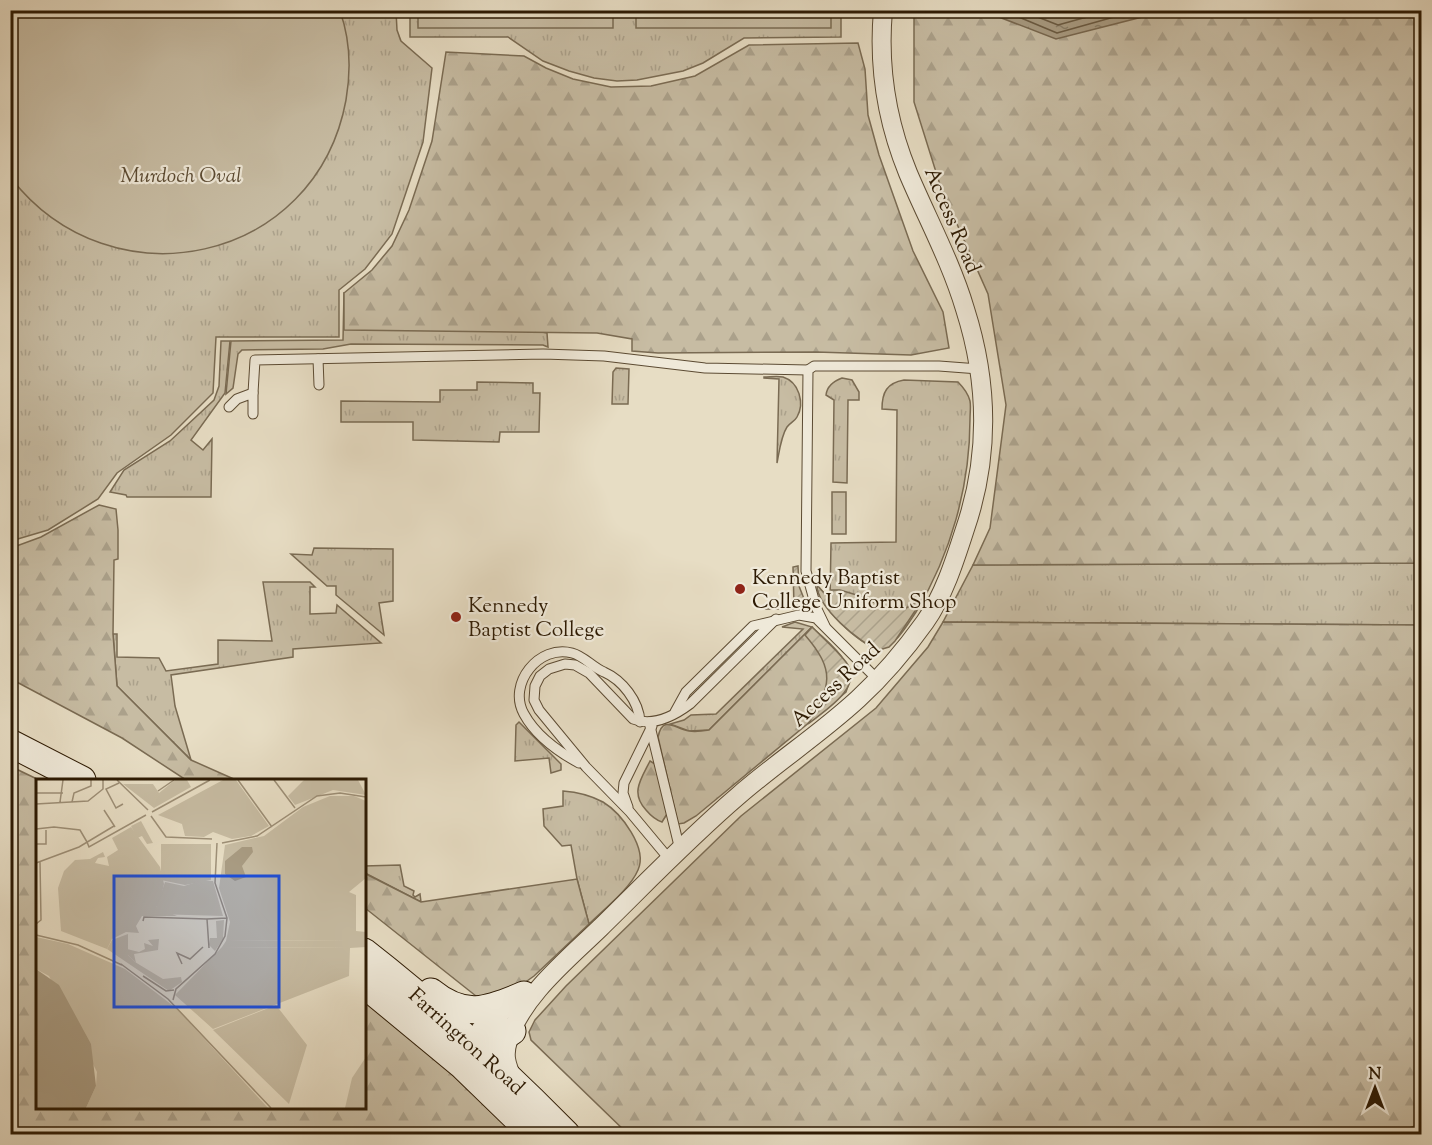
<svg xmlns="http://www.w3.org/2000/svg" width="1432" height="1145" viewBox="0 0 1432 1145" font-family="'Sorts Mill Goudy',serif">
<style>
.grass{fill:url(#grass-tufts);stroke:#7a6b53;stroke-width:1.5}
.forest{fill:url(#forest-firs);stroke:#7a6b53;stroke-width:1.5}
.garden{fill:url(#garden-furrows);stroke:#7a6b53;stroke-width:1.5}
.pitch{fill:#c7bca3;stroke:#7a6b53;stroke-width:1.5}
.water{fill:url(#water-ripples);stroke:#77674f;stroke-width:1.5}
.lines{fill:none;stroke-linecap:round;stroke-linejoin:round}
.shore{stroke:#6a5a42;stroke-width:1.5}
.lane-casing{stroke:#5c4b33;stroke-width:11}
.street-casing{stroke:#5c4b33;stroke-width:20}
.secondary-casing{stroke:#2d1a03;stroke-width:29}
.lane{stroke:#efe9d9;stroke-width:9}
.street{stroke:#efe9d9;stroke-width:18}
.secondary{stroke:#efe9d9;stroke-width:27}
.poi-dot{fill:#8f2418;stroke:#efe9d9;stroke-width:2}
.labels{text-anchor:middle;stroke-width:4.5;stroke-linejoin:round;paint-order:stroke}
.park-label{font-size:21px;font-style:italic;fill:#5b4b33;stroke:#efe9d9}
.street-label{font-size:21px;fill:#2d1a03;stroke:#efe9d9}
.poi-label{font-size:21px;fill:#2d1a03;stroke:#efe9d9;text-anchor:start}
.inset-road{fill:none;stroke:#9d8f77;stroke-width:1.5}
.view{fill:#1d4ed8;fill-opacity:0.15;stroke:#1d4ed8;stroke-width:3}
.inset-edge{fill:none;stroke:#2d1a03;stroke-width:3}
</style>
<defs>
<pattern id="grass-tufts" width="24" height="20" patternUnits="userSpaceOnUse" patternTransform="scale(1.5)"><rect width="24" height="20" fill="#c7bca3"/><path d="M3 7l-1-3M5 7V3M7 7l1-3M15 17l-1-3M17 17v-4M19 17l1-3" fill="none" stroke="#aba18b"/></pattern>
<pattern id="forest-firs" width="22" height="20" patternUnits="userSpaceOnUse" patternTransform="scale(1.5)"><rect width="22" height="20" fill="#c7bca3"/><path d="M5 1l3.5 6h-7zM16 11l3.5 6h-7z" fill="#aba18b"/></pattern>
<pattern id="garden-furrows" width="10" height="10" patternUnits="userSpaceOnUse" patternTransform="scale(1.5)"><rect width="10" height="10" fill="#c7bca3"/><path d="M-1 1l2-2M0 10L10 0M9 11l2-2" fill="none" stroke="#aba18b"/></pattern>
<pattern id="water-ripples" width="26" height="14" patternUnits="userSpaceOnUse" patternTransform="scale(1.5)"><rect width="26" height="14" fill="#a89b82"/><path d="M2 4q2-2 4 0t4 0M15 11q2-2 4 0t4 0" fill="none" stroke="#897e68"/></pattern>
</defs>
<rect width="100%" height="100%" fill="#e7ddc4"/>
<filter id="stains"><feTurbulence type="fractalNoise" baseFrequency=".00333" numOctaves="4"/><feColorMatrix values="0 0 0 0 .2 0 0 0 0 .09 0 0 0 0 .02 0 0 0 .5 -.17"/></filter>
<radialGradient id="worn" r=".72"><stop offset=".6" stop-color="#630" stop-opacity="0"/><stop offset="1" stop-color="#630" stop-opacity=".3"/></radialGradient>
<g class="grass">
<path d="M11,11H396L397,30L401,41L432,68L423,142L392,234L365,269L339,290V337H216L213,393L171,435L117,473L98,499L48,530L11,541Z"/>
<path d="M410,11H841V37L744,38L703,63L683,71L637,80L617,81L594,78L569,71L543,61L508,37H410Z"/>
<path d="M344,293L547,333L548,347L543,345L351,344L323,349L242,350L238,354L233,388L226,394L231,341L343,340Z"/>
<path d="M221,341H230L225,393L191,440L203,450L212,439L211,497H127L126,495L110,492L124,470L170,441L214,400L219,386Z"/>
<path d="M616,368L629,369L628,404H612L613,372Z"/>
<path d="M764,377C770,377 777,376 783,377C799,382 805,403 797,417C795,421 790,423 787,427C781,436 779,453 777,463L779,379L764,378Z"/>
<path d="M842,378L852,380L859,392V400H848L847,483L833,482L834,400L826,395C827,386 834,381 842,378Z"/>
<path d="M904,380L958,382C963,387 968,393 970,401C971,406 970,413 970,419C970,486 951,554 916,612C906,627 897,644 879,650C859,643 818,607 817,585L830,600L831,543L896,542L897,410L882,409C882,392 887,383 904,380Z"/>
<path d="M477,382L533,383V393H540L539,432H500L499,442L413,440V422H341V401L440,402V390H477Z"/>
<rect x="832" y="492" width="14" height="42"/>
<path d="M314,548L393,549V601L379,603L384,635L336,595V586H327L291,554L312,555Z"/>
<path d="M1421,563V625L943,622L973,565Z"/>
<path d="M263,582H310L315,587H310V614L336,613L337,605L381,643L293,649V657L171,675L175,706L191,760L117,686L113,634H117V657L159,658L166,671L218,664V640L272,641Z"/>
<path d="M795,622L812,627L709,730L689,731L670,724L684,720L691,715L716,714L803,629L782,627Z"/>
<path d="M519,722L561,764V770L551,773L549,758L515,761L516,725Z"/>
<path d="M563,791C577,792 590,795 603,802C621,813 648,848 638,870C630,889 603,910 589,924L577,879L571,845L562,846L544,826L543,809L563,806Z"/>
<path d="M400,865L404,886L414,891L413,895L415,897L420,894L421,902L365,873L364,866Z"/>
</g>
<g class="forest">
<path d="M914,11H1421V563L973,565L990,528L1006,405L988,294L941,188L914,102Z"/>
<path d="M858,43L865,69L868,115L879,155L913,251L943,312L949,348L911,355L816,352L658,353L632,351V339L597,333L344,330V293L372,270L392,246L409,210L432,141L446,52L524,56L546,68L573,79L611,87L651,86L695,76L749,45Z"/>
<path d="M99,505L116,509L118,530V559L114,560L113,634L117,686L191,760L236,780H186L122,738L11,679V548L41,537Z"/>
<path d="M943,622L1421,625V1124L1391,1134H628L531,1040L529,1032L535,1020L566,986L741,816L876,708L928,647Z"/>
<path d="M812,627C830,645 859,663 846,692L696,816L684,823L678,824L658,737C663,714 675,729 689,731C695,732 703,731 709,730Z"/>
<path d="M650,761L655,764L667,814L662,822C656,820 651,816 646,810C630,793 641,779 650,761Z"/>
<path d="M10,766L39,780H38V1108H364L365,996L520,1134H11Z"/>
<path d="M364,873L421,902L577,879L589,924L534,976L517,988L481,1000L365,908Z"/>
</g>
<g class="garden">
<path d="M798,566L799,586L808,609H766L768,606H794L793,567Z"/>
<path d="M817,585L830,600L831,590H840L860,596L888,609L906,608L923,599L895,641L889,647L879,650C859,643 817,607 817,585Z"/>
<path d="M812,627C823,638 836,649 846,662C865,687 824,711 808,724C831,686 836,671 805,635Z"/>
</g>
<g class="pitch">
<path d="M11,10L340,11C350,39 351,71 346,100C316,264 111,307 11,178Z"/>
<rect x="418" y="11" width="195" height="17"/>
<rect x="636" y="11" width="195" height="17"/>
</g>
<path class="water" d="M994,11H1146L1142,17L1056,39L999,17Z"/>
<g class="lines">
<g class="shore">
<path d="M1002,10L1057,33L1139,10"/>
<path d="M1020,10L1058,25L1112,10"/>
</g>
<g class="lane-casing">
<g id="lane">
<path d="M318,359L319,385"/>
<path d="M253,393L255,360L543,354L604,356L705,368L808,370"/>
<path d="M229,407L237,399L253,393V414"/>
<path d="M825,626L816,607L806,571L808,370L814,366H939L979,369"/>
<path d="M675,712L686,692L753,626L799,615L816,618L878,680"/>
<path d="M649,722L680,850"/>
<path d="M579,763C557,751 536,736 524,714C507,684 539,644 572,653C584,656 592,667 604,672C622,680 639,701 640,722"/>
<path d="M628,807L623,793L624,783L652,726"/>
<path d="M670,860L630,812L586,767L539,710L534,700L535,686L540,676L549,669L565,664L575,665L589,673L633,719C653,727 674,716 690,704L776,619"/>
</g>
</g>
<g class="street-casing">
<g id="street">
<path d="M481,1029L506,1008"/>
<path d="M512,1078C507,1065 503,1056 508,1041C521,997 567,960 600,928C645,884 690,837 738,796C777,762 820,734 858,699C883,676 905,650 925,622C944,595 955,560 965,529C990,456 988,381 965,309C951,262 927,218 908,173C887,122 878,66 883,10"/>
</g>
</g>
<g class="secondary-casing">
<g id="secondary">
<path d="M10,743L82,780"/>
<path d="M364,952C436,1008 503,1070 566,1134"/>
<path d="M364,984L462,1065L533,1134"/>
<path d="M431,992C464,1019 487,1011 524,995"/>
<path d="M463,1043L497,1041L512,1031"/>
</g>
</g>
<use href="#lane" class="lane"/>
<use href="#street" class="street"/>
<use href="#secondary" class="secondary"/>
</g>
<g class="poi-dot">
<circle cx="740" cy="589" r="6"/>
<circle cx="456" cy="617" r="6"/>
</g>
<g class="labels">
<g class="park-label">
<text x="181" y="182">Murdoch Oval</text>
</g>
<g class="street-label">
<text transform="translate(953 220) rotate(67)" y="7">Access Road</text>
<text transform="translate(835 684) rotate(-43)" y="7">Access Road</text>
<text transform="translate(467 1041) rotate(42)" y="7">Farrington Road</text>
</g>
<g class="poi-label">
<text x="752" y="584">Kennedy Baptist<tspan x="752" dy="24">College Uniform Shop</tspan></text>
<text x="468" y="612">Kennedy<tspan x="468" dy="24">Baptist College</tspan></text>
</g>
</g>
<g transform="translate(36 779)">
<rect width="330" height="330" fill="#e7ddc4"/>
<path d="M95,48L124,88L128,105L124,122L130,109L124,126L120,128L141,137H106L100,147L103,154L90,153L76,160L71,170L25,152L22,109L28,92L39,81L54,80L67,73L69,78L62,79L59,84L73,87L71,78L82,71L76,59ZM125,65H175V101L149,106L125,101ZM188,141L187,160L179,172L173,166L174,159H181L180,142ZM123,160L122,171L98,175L100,184L92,176L91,170L103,173L109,170L108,164L117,167L112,161ZM314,161V169L186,168L190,162ZM240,226L271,266L253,325L177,251Z" fill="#c7bca3"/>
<path d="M139,1H151L155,8L118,29L87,5H117L123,14ZM187,1H200L233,47L215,57L196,60L177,53L168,58L149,57L146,45L122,36ZM268,1H322L330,16L297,11L259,26L252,17ZM294,17H318L330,22V99L313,113L320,116V152L330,153V168L314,169L313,197L177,250L139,216L186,168L314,169V161L190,162L194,143L183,109L189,66L228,57L267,28ZM105,42L117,64L111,65L106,57L101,59L95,47ZM164,102H177L187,137L118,135L129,103L148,107ZM92,155V176L99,183L127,200L145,198L146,203L133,212L71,170L76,161ZM0,158L32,165L89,190L140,229L232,329H50L60,307L61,293L13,197L0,190ZM330,278V329H309L316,299Z" fill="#c7bca3"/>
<path d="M126,66H149V100H126ZM151,66H174V100H151ZM76 105a21 21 0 1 1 42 0a21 21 0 1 1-42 0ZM26 111a21 21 0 1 1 42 0a21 21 0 1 1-42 0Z" fill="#c7bca3"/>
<path d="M206,68H216L217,73L206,87L210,98L199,102L189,95V82ZM0,190L23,206L55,265L60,307L50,329H0Z" fill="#a89b82"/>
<path class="inset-road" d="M81,1L112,31M202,1L236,48M238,1L259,29M83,4L70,10L80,29L87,25M122,12L138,1M0,14H27M24,23L27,1M36,23L38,14L55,7V1M0,25L52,22L67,10V1M68,31L79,48M116,33L174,1M115,37L130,58L176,60M0,50L18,48L44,51L51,63M51,63L53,68L110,36M186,64L221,57L281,17L304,14L330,18M0,65H10V51M0,84L43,68L78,47M107,142L108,138L171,140M0,145L5,141L4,83M0,156L42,166L86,186M173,169L171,140L191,139M85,185L132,220L235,329M146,185L141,174L154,180L167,168M107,197L130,212L138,211M137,221L140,210L179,175L189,157L191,139L179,104L181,64"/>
<path class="view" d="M78,97H243V228H78Z"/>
<rect width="330" height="330" class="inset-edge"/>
</g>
<rect width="1432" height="1145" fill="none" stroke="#e7ddc4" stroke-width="36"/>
<rect x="12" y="12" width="1408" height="1121" fill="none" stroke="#2d1a03" stroke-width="3"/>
<rect x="18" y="18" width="1396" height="1109" fill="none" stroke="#2d1a03" stroke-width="1.5"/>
<g transform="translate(1375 1088)" stroke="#efe9d9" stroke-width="4.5" paint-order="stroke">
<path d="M0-4.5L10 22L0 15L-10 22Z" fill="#2d1a03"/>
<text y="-9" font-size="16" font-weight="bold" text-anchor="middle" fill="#2d1a03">N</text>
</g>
<rect width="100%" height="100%" filter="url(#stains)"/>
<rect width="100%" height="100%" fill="url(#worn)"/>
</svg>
